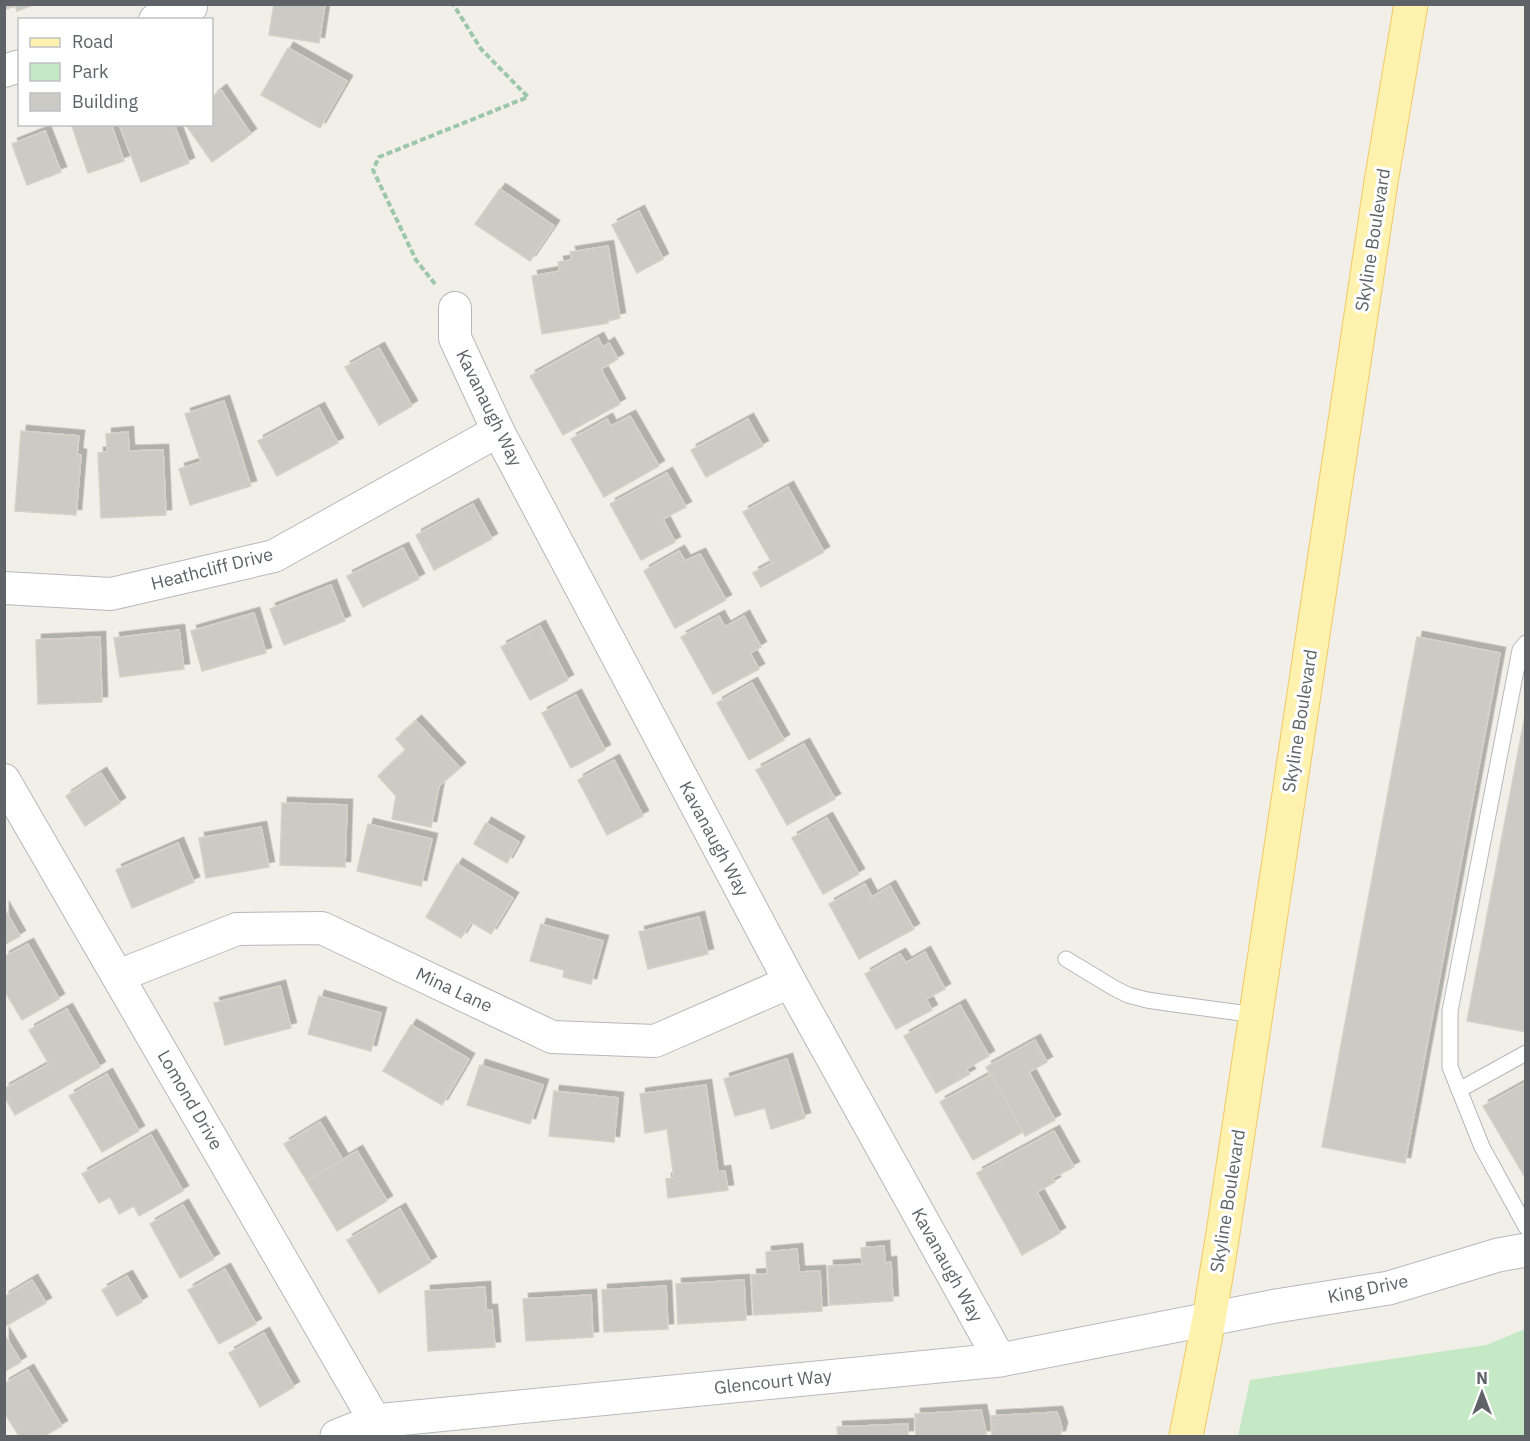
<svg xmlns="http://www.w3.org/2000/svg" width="1530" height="1441" viewBox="0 0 1530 1441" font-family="'IBM Plex Sans',sans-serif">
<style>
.green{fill:#c5e8c5}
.building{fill:#cccac5;stroke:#d6d1c6;stroke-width:1.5;filter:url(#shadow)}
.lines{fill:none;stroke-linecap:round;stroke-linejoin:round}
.lane-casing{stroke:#b5b8bc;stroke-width:17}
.street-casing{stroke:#b5b8bc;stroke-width:34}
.secondary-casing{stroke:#b6babf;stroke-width:35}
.primary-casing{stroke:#f2c960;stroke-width:35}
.path{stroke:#9cc7a9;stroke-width:4;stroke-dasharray:6 3;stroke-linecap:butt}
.lane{stroke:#fff;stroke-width:15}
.street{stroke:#fff;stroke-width:32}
.secondary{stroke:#fff;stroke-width:33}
.primary{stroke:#fff2af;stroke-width:33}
.labels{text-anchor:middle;stroke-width:6;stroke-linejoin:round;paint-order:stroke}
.street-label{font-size:18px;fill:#5f6368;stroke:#fff}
</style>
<defs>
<filter id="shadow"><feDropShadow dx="5.5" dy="-5.5" stdDeviation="0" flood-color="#0004"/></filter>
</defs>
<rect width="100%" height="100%" fill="#f1efe8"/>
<path class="green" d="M1525,1329V1436H1238L1250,1380L1486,1345Z"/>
<g class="building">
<path d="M4,4H36L17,11L15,6L4,10Z"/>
<path d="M274,4H325L319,43L269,35Z"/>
<path d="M288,48L347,81L320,128L261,95Z"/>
<path d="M221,90L251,134L212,162L185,124H212V97Z"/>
<path d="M77,124H111L124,161L88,173L72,126Z"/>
<path d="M119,124H174L189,163L141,182Z"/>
<path d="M45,131L61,172L27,185L12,144Z"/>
<path d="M500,189L554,226L530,261L475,224Z"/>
<path d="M639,211L663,259L637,273L612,225Z"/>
<path d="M608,246L620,318L608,321V323L542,334L532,276L560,271L558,262L572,260L570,252Z"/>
<path d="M598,338L603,347L609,343L618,359L601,369L620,404L563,435L530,376Z"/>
<path d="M379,348L412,406L379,425L345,367Z"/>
<path d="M224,401L251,486L190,505L179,469L201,462L185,414Z"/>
<path d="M319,408L338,443L277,476L258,441Z"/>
<path d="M630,416L659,466L604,497L571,439L607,419L611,426Z"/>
<path d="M748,419L763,446L706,477L691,450Z"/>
<path d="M21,431L79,436L77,454L81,455L76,515L15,511Z"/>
<path d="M128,432L129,451L163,450L166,515L101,518L98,453L107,452L106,434Z"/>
<path d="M667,473L686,507L663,519L675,542L641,560L610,504Z"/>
<path d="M788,487L824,552L761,587L753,573L772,563L743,512Z"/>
<path d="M473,504L492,539L434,570L416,535Z"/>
<path d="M403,548L419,579L363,607L347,576Z"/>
<path d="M679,551L685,561L700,554L726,600L675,628L644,571Z"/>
<path d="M331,585L345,621L284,645L270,609Z"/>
<path d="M254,613L266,653L202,671L191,631Z"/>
<path d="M719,616L725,627L744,616L761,647L750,653L759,669L713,694L681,637Z"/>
<path d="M540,626L568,680L530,700L501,647Z"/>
<path d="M179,630L184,669L120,677L114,638Z"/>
<path d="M100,637L102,702L38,704L36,640Z"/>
<path d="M1417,637L1500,653L1405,1163L1322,1147Z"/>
<path d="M752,683L784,740L749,760L717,703Z"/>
<path d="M576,695L605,750L571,768L542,713Z"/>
<path d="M1526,710V1032L1467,1021Z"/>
<path d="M416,721L460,768L439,786L431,827L392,819L396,796L378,776L406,750L396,739Z"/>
<path d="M804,744L835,799L787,825L756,770Z"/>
<path d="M614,760L643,816L607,835L578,780Z"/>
<path d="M101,773L120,803L85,826L66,796Z"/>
<path d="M282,803L347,805L345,867L280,865Z"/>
<path d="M827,818L859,874L823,894L792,838Z"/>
<path d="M486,823L519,842L507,863L474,844Z"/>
<path d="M368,824L432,839L421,886L357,871Z"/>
<path d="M261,827L269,867L206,878L199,838Z"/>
<path d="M178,843L194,882L132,908L116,870Z"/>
<path d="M457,864L513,898L491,934L471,922L461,938L426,917Z"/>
<path d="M865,884L872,897L890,886L914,929L859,959L829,904Z"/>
<path d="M4,908L20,936L4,945Z"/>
<path d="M699,917L708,954L648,969L639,932Z"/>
<path d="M541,924L603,941L591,984L563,977L564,970L530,961Z"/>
<path d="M28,944L59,999L22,1020L4,990V957Z"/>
<path d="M925,952L945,989L926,999L932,1010L896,1029L865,974L900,954L906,963Z"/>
<path d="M280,986L291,1028L225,1045L214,1003Z"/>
<path d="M319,996L381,1013L371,1051L308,1034Z"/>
<path d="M960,1005L989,1056L966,1069L970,1074L936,1093L904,1036Z"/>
<path d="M67,1009L100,1067L15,1115L4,1096V1089L49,1064L29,1030Z"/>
<path d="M411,1025L469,1059L442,1105L383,1071Z"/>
<path d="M1035,1040L1047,1062L1029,1072L1055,1120L1025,1136L986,1067Z"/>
<path d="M787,1059L805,1118L771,1129L765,1108L735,1116L724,1079Z"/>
<path d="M480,1065L543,1085L530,1124L467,1105Z"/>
<path d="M107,1074L139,1131L102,1152L69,1096Z"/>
<path d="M991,1074L1023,1132L973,1160L940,1102Z"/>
<path d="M1526,1082V1179L1483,1106Z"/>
<path d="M706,1085L718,1172L725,1171L728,1190L668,1198L666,1179L674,1178L667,1129L645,1133L640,1094Z"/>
<path d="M554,1091L618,1098L614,1142L549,1136Z"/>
<path d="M320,1122L343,1160L307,1181L284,1144Z"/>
<path d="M1054,1131L1074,1167L1052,1178L1055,1182L1037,1192L1060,1233L1022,1255L977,1173Z"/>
<path d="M151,1135L183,1191L139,1216L134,1206L119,1214L110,1197L99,1203L82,1174Z"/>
<path d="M357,1151L387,1201L337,1231L307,1181Z"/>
<path d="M183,1205L214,1259L180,1278L150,1224Z"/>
<path d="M400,1209L431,1262L379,1293L347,1240Z"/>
<path d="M884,1246L885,1263L891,1262L893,1301L830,1305L828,1266L862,1264L861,1248Z"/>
<path d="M797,1249L799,1272L820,1271L822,1311L754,1315L751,1275L767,1274L766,1252Z"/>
<path d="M225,1269L256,1324L219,1344L188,1290Z"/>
<path d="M127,1276L142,1302L117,1316L102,1290Z"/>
<path d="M32,1280L46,1303L4,1327V1297Z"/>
<path d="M744,1280L746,1320L678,1324L676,1284Z"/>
<path d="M666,1286L668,1329L604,1332L602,1290Z"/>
<path d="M485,1287L486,1310H492L495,1347L428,1351L425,1291Z"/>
<path d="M591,1295L593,1337L526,1341L523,1299Z"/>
<path d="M264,1333L294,1387L260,1407L229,1353Z"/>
<path d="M4,1334L21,1362L4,1372Z"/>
<path d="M28,1370L62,1426L44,1436H19L4,1412V1384Z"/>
<path d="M981,1410L986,1432V1436H916L915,1414Z"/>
<path d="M1057,1412L1062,1428L1060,1436H992L991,1416Z"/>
<path d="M908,1424V1436H838L837,1427Z"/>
</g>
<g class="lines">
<g class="lane-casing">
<g id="lane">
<path d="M1526,643L1520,650L1450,1011V1067L1482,1147L1526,1227"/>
<path d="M1066,959L1114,988L1128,995L1147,1000L1167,1003L1256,1015"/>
<path d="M1459,1090L1526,1053"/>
</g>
</g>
<g class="street-casing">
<g id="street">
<path d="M155,20L191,7V4"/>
<path d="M4,71L20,66"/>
<path d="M455,308V338L498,431L790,982L1000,1360"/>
<path d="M4,588L111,594L274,556L498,431"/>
<path d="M4,780L375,1421"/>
<path d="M118,976L237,929L322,928L552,1037L655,1041L790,982"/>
</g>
</g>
<g class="secondary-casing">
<path id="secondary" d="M337,1436L375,1421L1000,1360L1276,1306L1389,1288L1498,1255L1526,1250"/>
</g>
<g class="primary-casing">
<path id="primary" d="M1186,1436L1209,1319L1223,1233L1381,182L1411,4"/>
</g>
<path class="path" d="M435,284L416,260L373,170L379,157L528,97L481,49L453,4"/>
<use href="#lane" class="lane"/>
<use href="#street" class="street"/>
<use href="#secondary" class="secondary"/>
<use href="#primary" class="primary"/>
</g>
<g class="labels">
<g class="street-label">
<text transform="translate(1373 240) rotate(-81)" y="6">Skyline Boulevard</text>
<text transform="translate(489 408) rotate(64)" y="6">Kavanaugh Way</text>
<text transform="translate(212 569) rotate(-14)" y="6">Heathcliff Drive</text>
<text transform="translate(1300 721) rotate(-81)" y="6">Skyline Boulevard</text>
<text transform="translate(714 839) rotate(62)" y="6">Kavanaugh Way</text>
<text transform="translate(454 990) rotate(25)" y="6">Mina Lane</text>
<text transform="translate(190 1100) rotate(60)" y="6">Lomond Drive</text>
<text transform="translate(1228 1201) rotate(-81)" y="6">Skyline Boulevard</text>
<text transform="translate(947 1265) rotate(61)" y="6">Kavanaugh Way</text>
<text transform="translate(1368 1289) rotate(-12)" y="6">King Drive</text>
<text transform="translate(773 1382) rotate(-6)" y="6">Glencourt Way</text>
</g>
</g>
<rect width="1530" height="1441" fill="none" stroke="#5f6368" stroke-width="12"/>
<rect x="18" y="18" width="195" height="108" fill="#ffffff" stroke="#bfc1c3" stroke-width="1.5"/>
<rect x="30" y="38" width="30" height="9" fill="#fff2af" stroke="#bfc1c3" stroke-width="1.5"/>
<text x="72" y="48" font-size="18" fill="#5f6368">Road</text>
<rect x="30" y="63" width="30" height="18" fill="#c5e8c5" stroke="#bfc1c3" stroke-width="1.5"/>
<text x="72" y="78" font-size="18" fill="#5f6368">Park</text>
<rect x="30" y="93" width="30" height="18" fill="#cccac5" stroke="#bfc1c3" stroke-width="1.5"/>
<text x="72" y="108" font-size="18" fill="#5f6368">Building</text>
<g transform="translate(1482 1393)" stroke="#ffffff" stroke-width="4.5" paint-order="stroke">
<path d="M0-4.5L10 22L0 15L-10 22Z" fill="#5f6368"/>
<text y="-9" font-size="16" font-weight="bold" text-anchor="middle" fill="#5f6368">N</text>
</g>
</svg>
